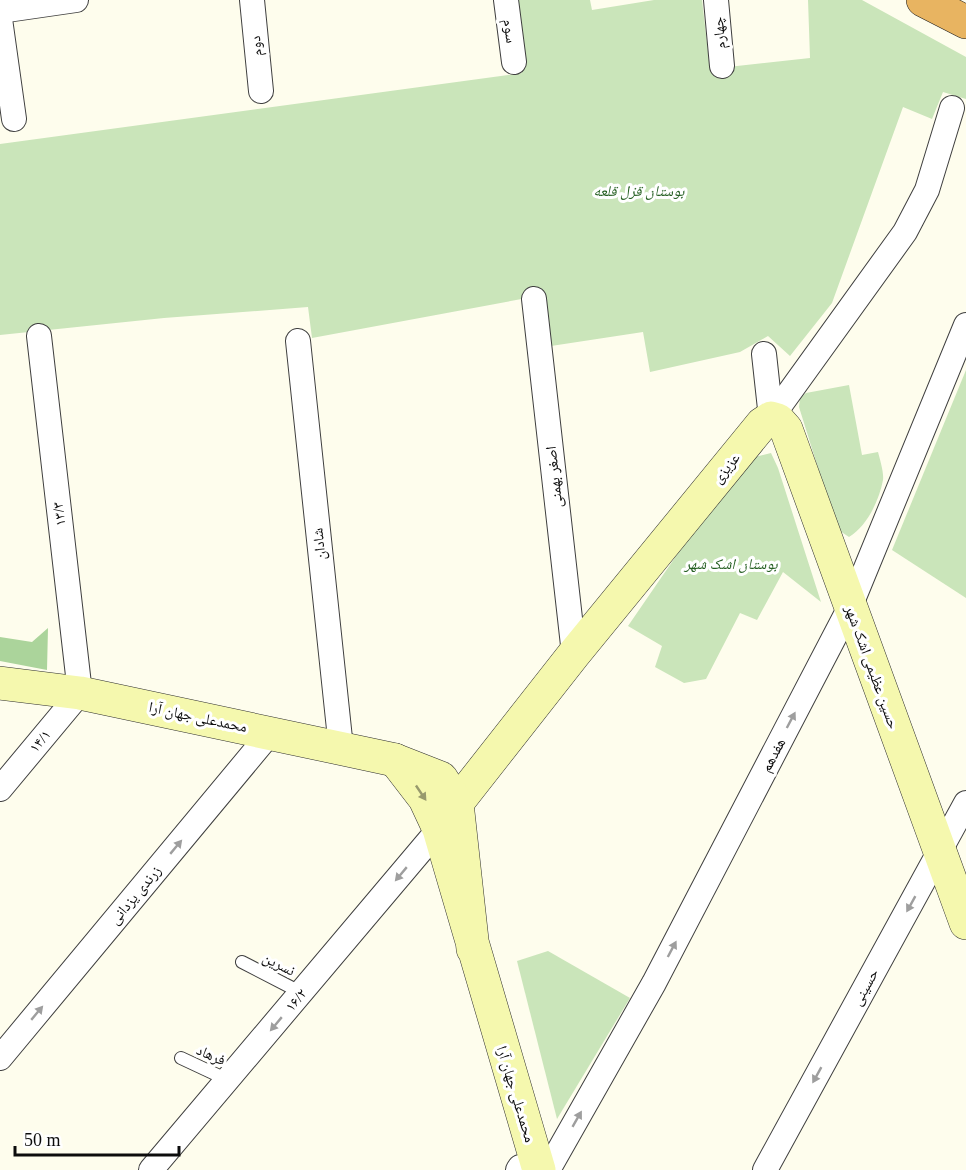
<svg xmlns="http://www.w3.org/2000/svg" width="966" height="1170" viewBox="0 0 966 1170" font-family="'Times New Roman','Noto Naskh Arabic',serif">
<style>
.green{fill:#cae5ba}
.forest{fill:#abd49b}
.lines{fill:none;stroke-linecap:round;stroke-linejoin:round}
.lane-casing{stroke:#3f3f3f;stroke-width:14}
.street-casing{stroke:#3f3f3f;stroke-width:26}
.secondary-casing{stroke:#2e2e2e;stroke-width:34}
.highway-casing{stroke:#1d1d1d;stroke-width:34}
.lane{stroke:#fff;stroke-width:12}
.street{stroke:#fff;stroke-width:24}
.secondary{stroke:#f5f8ae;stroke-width:33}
.highway{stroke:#e8b461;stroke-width:33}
.oneway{fill:#9e9e9e}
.oneway2{fill:#989a6d}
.labels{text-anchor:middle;stroke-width:6;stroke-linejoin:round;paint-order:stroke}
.street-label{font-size:15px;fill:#0c0c0c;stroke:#fff}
.park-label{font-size:15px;font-style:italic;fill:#255f22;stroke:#fff}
</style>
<rect width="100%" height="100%" fill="#fefded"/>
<g class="green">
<path d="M511,0H590L592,10L654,0H702L710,69L810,58L808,0H862L966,57V99L943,92L932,119L903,107L832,303L790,356L768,336L740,352L650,372L643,332L551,346L543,295L312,338L308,307L164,318L0,335V144L522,73Z"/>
<path d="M966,370V598L892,550Z"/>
<path d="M849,385L862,455L878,452C880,460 884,472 883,480C879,501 867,526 849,537L837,529L799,407L800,398L806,393Z"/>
<path d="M771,453L778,468L821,602L783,572L757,620L740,613L706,679L684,683L655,667L662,646L628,626L742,460Z"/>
<path d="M548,951L630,998L557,1119L517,961Z"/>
</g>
<path class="forest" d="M48,628L47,670L0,661V637L32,642Z"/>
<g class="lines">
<g class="lane-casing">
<g id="lane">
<path d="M242,962L302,993"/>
<path d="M181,1058L228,1080"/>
</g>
</g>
<g class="street-casing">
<g id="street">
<path d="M252,0L261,91"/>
<path d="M506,0L514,62"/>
<path d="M716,0L722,66"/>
<path d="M0,11L76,0"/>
<path d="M0,19L14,119"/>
<path d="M534,299L574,654"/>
<path d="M298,341L341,748"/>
<path d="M764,354L771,418"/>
<path d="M771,418L905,232L927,190L952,108"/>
<path d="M0,789L80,693L39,336"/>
<path d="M0,1058L271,732"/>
<path d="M151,1170L439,829"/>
<path d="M518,1170L520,1167"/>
<path d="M548,1170L654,983L850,607L966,325"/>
<path d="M765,1170L966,803"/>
</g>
</g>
<g class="secondary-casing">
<g id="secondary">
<path d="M0,683L80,693L395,760"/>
<path d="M457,803L574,654L762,424L771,418L778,420L786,429L966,923"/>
<path d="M473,949L457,803L441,778L395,760L425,799L439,829L539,1170"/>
</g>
</g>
<g class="highway-casing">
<path id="highway" d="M923,0L966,22"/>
</g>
<use href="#lane" class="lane"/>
<use href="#street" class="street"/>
<use href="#secondary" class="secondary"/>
<use href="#highway" class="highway"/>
</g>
<defs><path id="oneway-solid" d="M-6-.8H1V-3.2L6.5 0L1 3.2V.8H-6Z" transform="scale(1.5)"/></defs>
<g class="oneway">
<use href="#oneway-solid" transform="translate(791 720) rotate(-62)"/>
<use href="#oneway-solid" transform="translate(176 847) rotate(-50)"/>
<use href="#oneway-solid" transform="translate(401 874) rotate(130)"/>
<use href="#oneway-solid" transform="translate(911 904) rotate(119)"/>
<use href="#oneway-solid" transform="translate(672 949) rotate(-62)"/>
<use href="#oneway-solid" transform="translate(37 1013) rotate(-50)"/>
<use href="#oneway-solid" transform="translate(276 1024) rotate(130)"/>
<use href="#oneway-solid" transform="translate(817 1075) rotate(119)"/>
<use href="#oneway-solid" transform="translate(577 1119) rotate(-60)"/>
</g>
<use class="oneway2" href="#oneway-solid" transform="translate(421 793) rotate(56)"/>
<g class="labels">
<g class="street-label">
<text transform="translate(510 31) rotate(82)" y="5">سوم</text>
<text transform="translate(719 33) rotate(-95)" y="5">چهارم</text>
<text transform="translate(256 46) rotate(-96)" y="5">دوم</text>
<text transform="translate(726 468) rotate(-51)" y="5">عزیزی</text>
<text transform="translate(554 477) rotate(-96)" y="5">اصغر بهمنی</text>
<text transform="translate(59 514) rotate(-97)" y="5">۱۳/۳</text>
<text transform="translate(319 544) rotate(-96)" y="5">شادان</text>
<text transform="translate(872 667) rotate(70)" y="5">حسین عظیمی اشک شهر</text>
<text transform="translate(198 717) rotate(12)" y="5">محمدعلی جهان آرا</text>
<text transform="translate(40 741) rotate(-50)" y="5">۱۴/۱</text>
<text transform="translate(773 755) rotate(-62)" y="5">هفدهم</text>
<text transform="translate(135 895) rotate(-50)" y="5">زرندی یزدانی</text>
<text transform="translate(279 964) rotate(27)" y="5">نسرین</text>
<text transform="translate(865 987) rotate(-61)" y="5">حسینی</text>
<text transform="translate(296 1000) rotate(-50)" y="5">۱۶/۲</text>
<text transform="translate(211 1055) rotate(24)" y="5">فرهاد</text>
<text transform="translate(516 1094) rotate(73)" y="5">محمدعلی جهان آرا</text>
</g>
<g class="park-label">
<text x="639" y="196">بوستان قزل قلعه</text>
<text x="731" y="569">بوستان اشک شهر</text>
</g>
</g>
<path d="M15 1146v9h164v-9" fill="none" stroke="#0c0c0c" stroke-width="3"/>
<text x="24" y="1146" font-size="18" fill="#0c0c0c" stroke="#ffffff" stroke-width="4.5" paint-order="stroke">50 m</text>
</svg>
